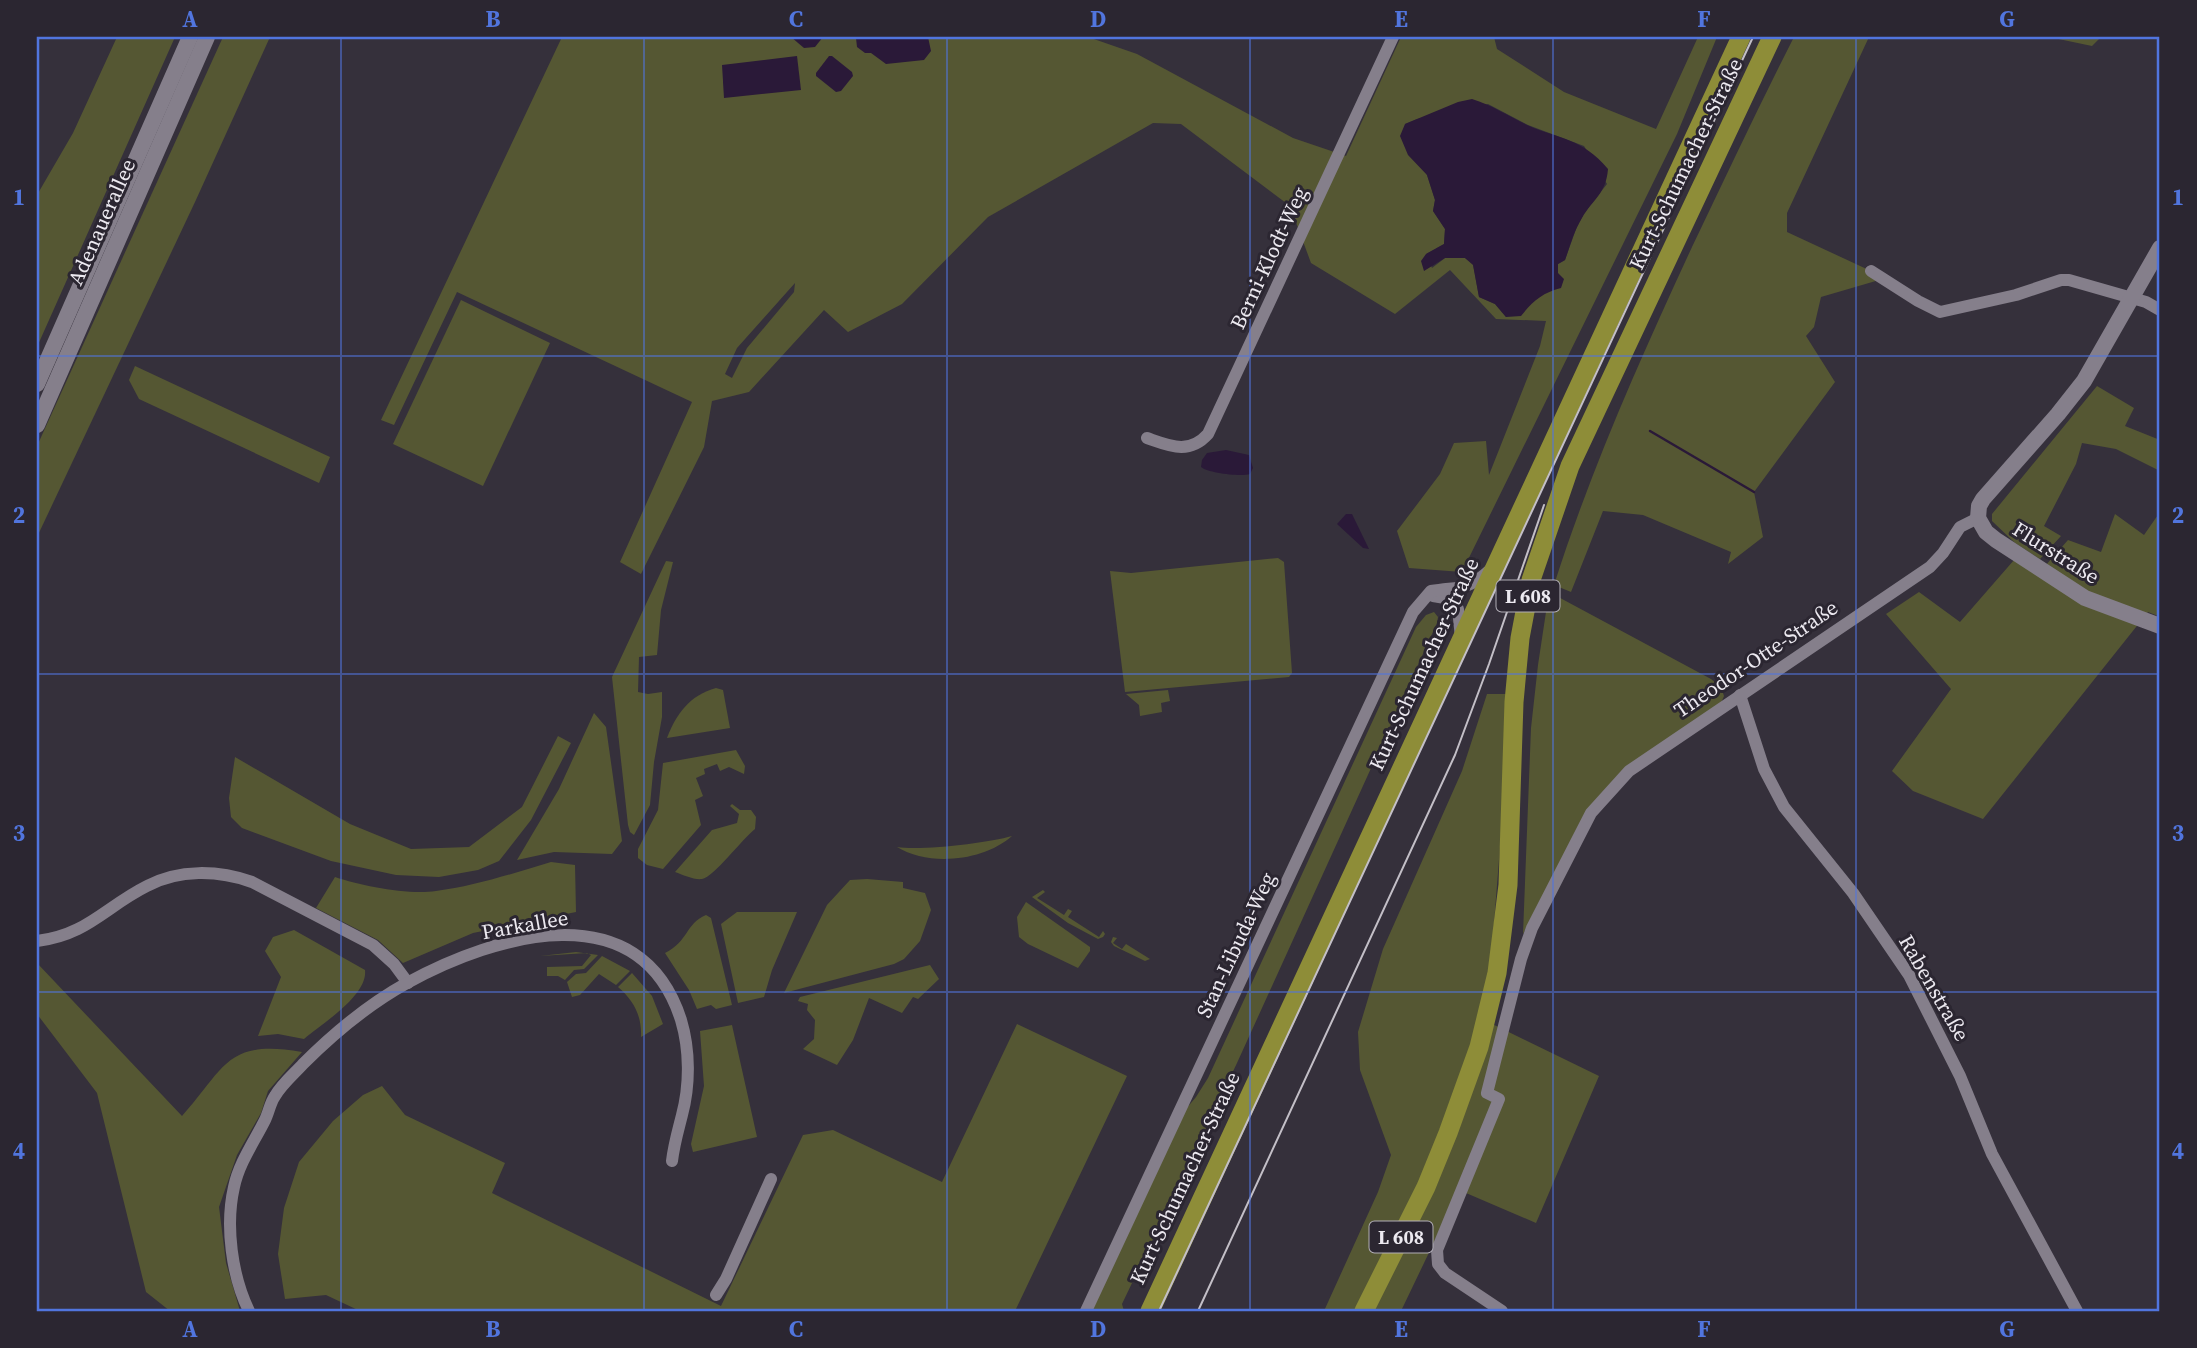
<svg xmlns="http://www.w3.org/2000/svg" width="2197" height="1348" viewBox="0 0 2197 1348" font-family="'Source Serif 4',serif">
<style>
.green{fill:#555733;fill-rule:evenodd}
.water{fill:#2a1938}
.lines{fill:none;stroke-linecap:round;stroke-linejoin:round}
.stream{stroke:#2a1938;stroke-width:2.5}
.street{stroke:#857f8b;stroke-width:12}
.secondary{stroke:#857f8b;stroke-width:16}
.primary{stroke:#8e8d38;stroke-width:19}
.tram{stroke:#c3bfc7;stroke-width:2}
.grid{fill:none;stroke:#5175de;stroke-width:2;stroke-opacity:0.55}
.labels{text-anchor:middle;stroke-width:6;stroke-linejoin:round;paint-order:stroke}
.shield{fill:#2b2631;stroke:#b2aeb7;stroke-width:2}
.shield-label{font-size:19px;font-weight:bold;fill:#ece9f0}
.street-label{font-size:21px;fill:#ece9f0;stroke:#2b2631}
.neatline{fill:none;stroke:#5175de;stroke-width:2.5}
.grid-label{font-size:23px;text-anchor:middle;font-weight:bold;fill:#5175de}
</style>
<rect width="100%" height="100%" fill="#35303b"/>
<g class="green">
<path d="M117,37H175L37,347V195L73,133Z"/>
<path d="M223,37H270L195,202L37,537V446Z"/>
<path d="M562,37H1088L1137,54L1293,138L1346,156L1401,37H1494L1497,49L1564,92L1656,129L1698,37H1717L1677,134L1462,572L1409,568L1397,531L1440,474L1454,443L1486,441L1489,475L1540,346L1546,321L1496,319L1450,270L1395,314L1311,263L1290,206L1181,124L1153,123L988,217L902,304L848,332L824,310L749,392L712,401L704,447L641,574L620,562L692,402L457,292L394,425L381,420ZM1488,104L1528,125L1584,146L1607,184L1584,213L1576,229L1565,260L1558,264C1558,292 1527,304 1506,317L1495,304L1479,297L1473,264L1465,258H1445L1432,268L1426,254L1444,244L1445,229L1433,211L1435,200L1427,175L1405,124L1417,119ZM795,283L794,292L747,348L732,378L725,374L737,348Z"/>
<path d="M1794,37H1869L1787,213V232L1886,278L1821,297L1814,327L1806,336L1835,382L1754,492L1763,537L1728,564L1731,552L1643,515L1603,511L1571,592L1554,585C1591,469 1641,357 1692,247C1726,176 1759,106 1794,37Z"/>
<path d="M2049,37H2097L2099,39L2092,46Z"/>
<path d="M461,300L550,343L483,486L393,444Z"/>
<path d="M135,366L330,457L319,483L139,399L129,380Z"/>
<path d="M2097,386L2134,408L2125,426L2160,440V471L2116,449L2082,443L2076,464L2044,526L2061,536L2040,559L2015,543L1992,521V514Z"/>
<path d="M2160,512V613L2158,616L2148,612L1983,819L1913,791L1892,771L1951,689L1886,614L1919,592L1960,622L2014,560L2038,574L2068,540L2101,552L2115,514L2144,535Z"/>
<path d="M1278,558L1284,562L1292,673L1289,677L1125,692L1110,571L1131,573Z"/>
<path d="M666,561L673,562L661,610L657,655L639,657L638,692L648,694L662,692V717L654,762L650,805L634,835L630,832L628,825L612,677Z"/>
<path d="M1549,592L1711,679L1721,687L1724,696L1721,703L1634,764L1564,857L1523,934L1531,728L1538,665Z"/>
<path d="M1434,612L1438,617L1437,623L1237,1063L1122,1304L1124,1311H1087L1180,1116L1196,1097L1208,1078L1416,627L1426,615Z"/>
<path d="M716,688L723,690L730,728L667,738C676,714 690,695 716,688Z"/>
<path d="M1168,690L1170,701L1161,703L1162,712L1140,716L1139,705L1126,694Z"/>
<path d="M1487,694H1506L1503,809L1491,961L1478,1017L1599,1076L1536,1223L1459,1190L1401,1311H1324L1378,1192L1391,1155L1360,1070L1358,1032L1383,949L1462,771Z"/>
<path d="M594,713L606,727L622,841L612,854L554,852L517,860L559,789Z"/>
<path d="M558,736L571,743L531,820L499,861L478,870L439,877L396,875L331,861L242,828L231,817L229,798L235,757L350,824L411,849L469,847L522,807Z"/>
<path d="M736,750L745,766L744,774L729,767L720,771L717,764L704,769L705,774L696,778L703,796L695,800L701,825L663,869L647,865L638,858V849L658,810L663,763Z"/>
<path d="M732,804L740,810H751L756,817L755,829C742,839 714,877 702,879C694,880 683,875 675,872L712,830L737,823L739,814L730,806Z"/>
<path d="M1012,836C984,861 929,867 897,847C921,851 988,843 1012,836Z"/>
<path d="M551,862L575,865L576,912L473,933L403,963L378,940L316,908L335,877C362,886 407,895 436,891C475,886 514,873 551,862Z"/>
<path d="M867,879L903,882V888L925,893L931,910L920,941L904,959L894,964L784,993L827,905L850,880Z"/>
<path d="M1043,890L1045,892L1037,898L1064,915L1068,909L1072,911L1068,917L1099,937L1103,931L1105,934L1103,937L1098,939L1068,923L1032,897Z"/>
<path d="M1026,902L1090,947V951L1078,968L1028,944L1019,937L1017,917Z"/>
<path d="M737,912H797L772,970L764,997L738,1003L721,924Z"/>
<path d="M706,915L711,918L732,1005L716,1009L711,1005L697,1009L689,990L665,953C689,941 685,924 706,915Z"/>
<path d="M294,930L365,970C368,995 323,1023 304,1039L278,1034L258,1036L281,977L265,951L273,937Z"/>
<path d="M1113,937L1117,938L1113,943L1122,949L1126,944L1150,959L1145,961L1114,946L1111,942Z"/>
<path d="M576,952L598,955L584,969L574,970L565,980L558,976H547V967L582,966L591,955L587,953L540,956Z"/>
<path d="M602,956L630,971L616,985L599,974L580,995L572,997L567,982L576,974L586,973Z"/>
<path d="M37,963L182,1116C226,1067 226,1039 302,1052L268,1091L261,1113L237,1155L219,1207L226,1263L240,1311H170L146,1292L97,1093L37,1014Z"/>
<path d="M930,965L939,979L918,999L913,997L902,1013L869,998L853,1040L837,1065L803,1049L814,1039L815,1020L807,1010L808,1004L798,1001L800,997Z"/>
<path d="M632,973L652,996L663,1024L641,1037C642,1015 633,1000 618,987Z"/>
<path d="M1017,1024L1127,1076L1015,1311H360L326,1295L285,1299L278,1254L284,1208L299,1162L333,1121L363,1095L382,1086L405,1115L505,1163L492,1193L721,1306L803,1135L833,1130L942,1182Z"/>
<path d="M732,1025L757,1137L693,1152L691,1144L704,1086L700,1031Z"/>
</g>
<g class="water">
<path d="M791,37H823L815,47L804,48Z"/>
<path d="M928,37L931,51L924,60L886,64L871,53H865L857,47L856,38Z"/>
<path d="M797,56L801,90L724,98L722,65Z"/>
<path d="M829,56H832L852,72L853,76L841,91L836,92L816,76V73Z"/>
<path d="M1472,99C1492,105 1508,116 1527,125C1561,140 1582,138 1608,169C1606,194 1593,199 1582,218C1574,231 1570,246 1565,260L1558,264V273L1564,279L1561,288C1542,293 1533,301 1521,316L1506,317L1495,304L1479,297L1473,265L1465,258H1445L1424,271L1421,261L1426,254L1444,244L1445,229L1433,211L1435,200L1427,175L1408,155L1400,136L1405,124L1458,102Z"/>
<path d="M1226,450L1249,455L1253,468L1250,474C1241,477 1208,473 1201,467L1202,460L1207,453Z"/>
<path d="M1346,514H1352L1369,549L1363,548L1337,524Z"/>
</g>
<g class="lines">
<path class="stream" d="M1650,431L1754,492"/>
<g class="street">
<path d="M1871,271L1918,301L1940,312L2016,295L2061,280H2069L2146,302L2160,310"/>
<path d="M1147,438C1170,446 1189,455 1208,434L1393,37"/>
<path d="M1433,596L1445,598L1458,609L1461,638"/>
<path d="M1740,695L1764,769L1784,807L1853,893L1909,975L1960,1076L1992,1154L2077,1311"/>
<path d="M37,941C87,935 105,907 147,886C179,869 218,870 252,882L373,945L394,964L408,983"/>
<path d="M716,1295L726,1279L771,1179"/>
<path d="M249,1311C232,1276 225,1226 234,1187C239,1163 254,1142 265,1120C269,1112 270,1103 275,1096C282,1084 294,1074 303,1064C334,1033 369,1004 407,983C496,934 640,892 681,1020C690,1050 690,1085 682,1115C678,1131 674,1144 672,1161"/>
<path d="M1086,1311L1413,612L1431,591C1459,586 1466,592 1490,570"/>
<path d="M1502,1311L1445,1273L1438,1264L1437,1250L1499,1099L1487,1093L1521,959L1532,928L1591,813L1629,771L1930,567L1943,553L1960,527L1978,518"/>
</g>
<g class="secondary">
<path d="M2160,248L2084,381L2058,414L1983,499L1979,506L1978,518L1986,532L1996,540L2085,598L2160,626"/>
<path d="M37,384L190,37"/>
<path d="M37,425L207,37"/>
</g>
<g class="primary">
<path d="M1150,1311L1741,37"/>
<path d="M1364,1311L1426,1187L1448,1133L1479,1047L1497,973L1508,885L1514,702L1520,638L1531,580L1570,466L1772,37"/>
</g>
<g class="tram">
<path d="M1159,1311L1753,37"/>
<path d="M1198,1311L1455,755L1489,664L1544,505"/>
</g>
</g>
<path class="grid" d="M341,37V1311M644,37V1311M947,37V1311M1250,37V1311M1553,37V1311M1856,37V1311M37,356H2160M37,674H2160M37,992H2160"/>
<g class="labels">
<g class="shield">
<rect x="1496.5" y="580.5" width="63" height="31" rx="5"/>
<rect x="1369.5" y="1221.5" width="63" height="31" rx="5"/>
</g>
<g class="shield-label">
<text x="1528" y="603">L 608</text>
<text x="1401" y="1244">L 608</text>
</g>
<g class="street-label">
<text transform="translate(1686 164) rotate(-64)" y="7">Kurt-Schumacher-Straße</text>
<text transform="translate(102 222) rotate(-66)" y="7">Adenauerallee</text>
<text transform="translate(1269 258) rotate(-65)" y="7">Berni-Klodt-Weg</text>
<text transform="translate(2056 553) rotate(32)" y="7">Flurstraße</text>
<text transform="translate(1756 659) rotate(-34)" y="7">Theodor-Otte-Straße</text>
<text transform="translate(1424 664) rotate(-65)" y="7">Kurt-Schumacher-Straße</text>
<text transform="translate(525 925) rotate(-10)" y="7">Parkallee</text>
<text transform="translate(1236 945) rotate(-65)" y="7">Stan-Libuda-Weg</text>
<text transform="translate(1934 988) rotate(60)" y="7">Rabenstraße</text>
<text transform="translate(1185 1178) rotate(-65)" y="7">Kurt-Schumacher-Straße</text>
</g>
</g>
<rect width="2197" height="1348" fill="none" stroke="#2b2631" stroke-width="77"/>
<rect x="38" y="38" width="2120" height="1272" class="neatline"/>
<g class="grid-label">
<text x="190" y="27">A</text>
<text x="493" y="27">B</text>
<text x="796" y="27">C</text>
<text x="1098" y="27">D</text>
<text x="1401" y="27">E</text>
<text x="1704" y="27">F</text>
<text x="2007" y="27">G</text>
<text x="19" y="205">1</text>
<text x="2178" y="205">1</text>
<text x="19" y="523">2</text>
<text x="2178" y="523">2</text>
<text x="19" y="841">3</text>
<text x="2178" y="841">3</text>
<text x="19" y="1159">4</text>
<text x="2178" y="1159">4</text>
<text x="190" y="1337">A</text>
<text x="493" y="1337">B</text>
<text x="796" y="1337">C</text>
<text x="1098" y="1337">D</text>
<text x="1401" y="1337">E</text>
<text x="1704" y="1337">F</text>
<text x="2007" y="1337">G</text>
</g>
</svg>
